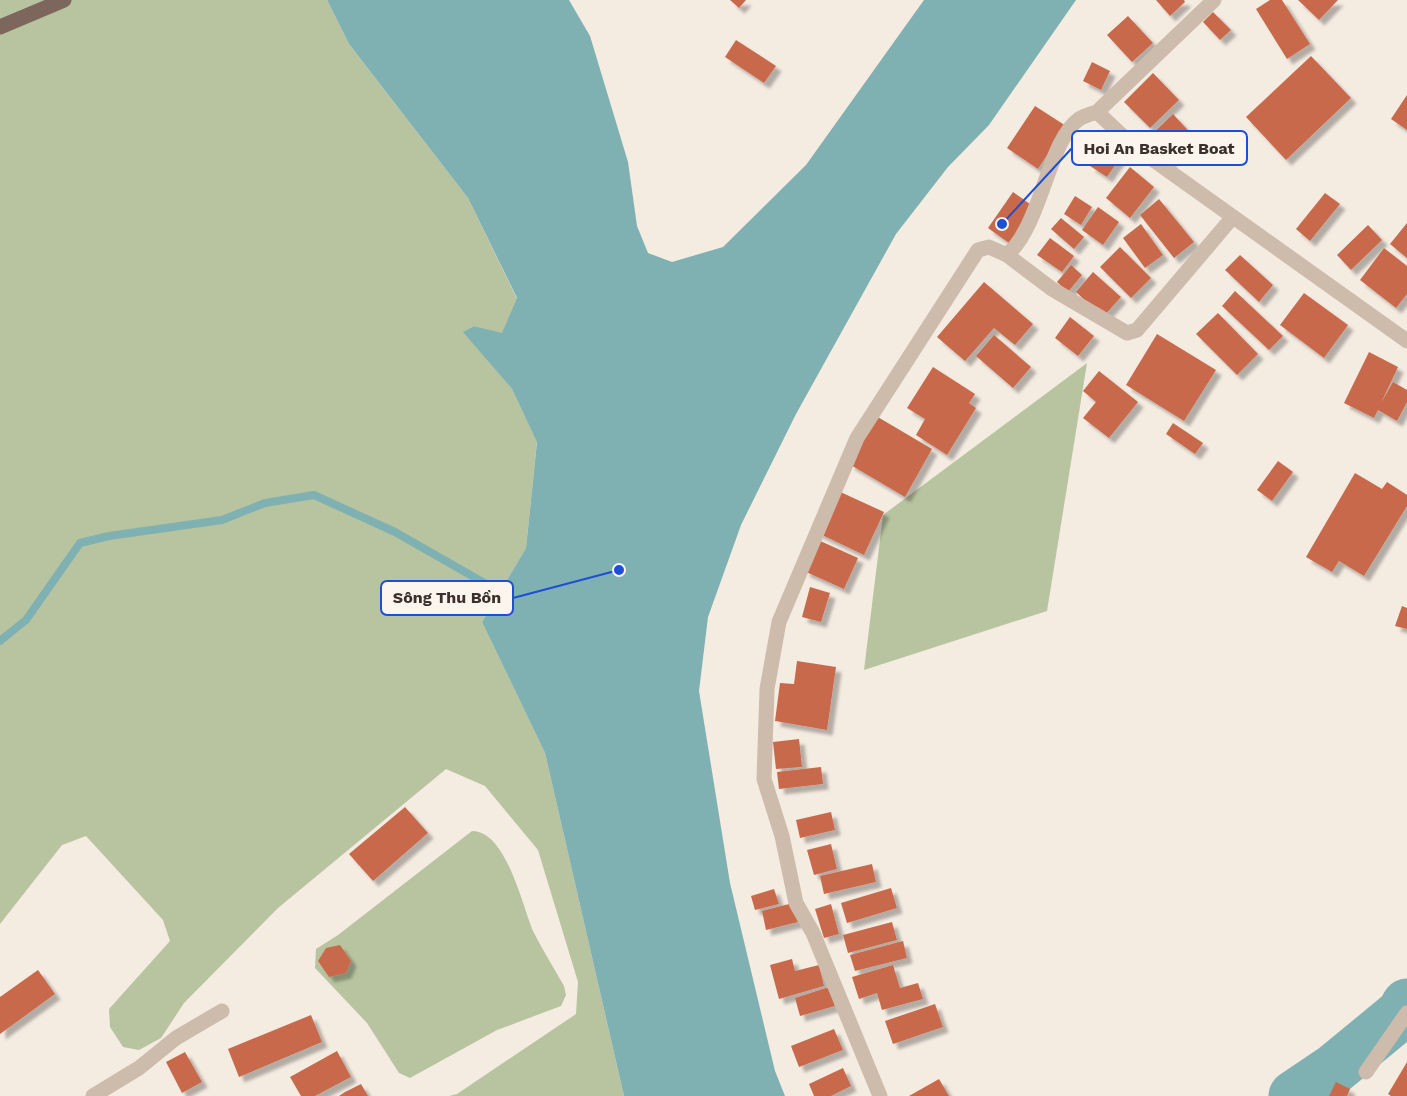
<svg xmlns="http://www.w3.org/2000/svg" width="1407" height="1096" viewBox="0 0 1407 1096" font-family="'Work Sans',sans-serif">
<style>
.green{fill:#b8c4a0}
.water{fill:#7fb0b2}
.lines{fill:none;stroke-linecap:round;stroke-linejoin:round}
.stream{stroke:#7fb0b2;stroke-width:8}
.river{stroke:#7fb0b2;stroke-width:51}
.building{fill:#c8694b;filter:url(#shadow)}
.street{stroke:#cdbbac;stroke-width:15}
.primary{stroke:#7d675c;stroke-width:15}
.leader{fill:none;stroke:#1d4ed8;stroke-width:2}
.callout-dot{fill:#1d4ed8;stroke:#fbf5ee;stroke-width:2}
.callout{fill:#fbf5ee;stroke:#1d4ed8;stroke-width:2}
.callout-label{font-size:16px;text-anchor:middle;font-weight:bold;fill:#3b302b}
</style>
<defs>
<filter id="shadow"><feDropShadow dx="5.5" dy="5.5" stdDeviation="1.5" flood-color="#0004"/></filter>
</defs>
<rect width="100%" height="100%" fill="#f4ebe1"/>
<g class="green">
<path d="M0,0H327L349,44L468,198L517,299L502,334L474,326L464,332L512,389L537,441L526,548L482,622L545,753L624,1096H449L457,1094L576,1014L578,982L538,850L485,786L446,769L278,908L184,1003L161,1038L139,1050L123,1047L110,1027L109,1009L170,941L163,920L86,836L62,845L0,924Z"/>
<path d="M1087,363L1047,611L864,670L883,515Z"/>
<path d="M472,831C507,831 522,907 534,933C543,951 554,968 564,986L566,995L561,1006L497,1030L410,1078L399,1073L367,1023L315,968L316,949L338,935Z"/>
</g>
<path class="water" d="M327,0H569L590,36L628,162L637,226L648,253L672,262L723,247L806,165L924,0H1076L989,125L948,167L896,234L796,414L741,525L708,617L699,691L730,883L775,1071L785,1096H624L545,753L482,622L526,548L537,442L512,389L463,332L474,326L502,333L517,298L468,198L349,44Z"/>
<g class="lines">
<path class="stream" d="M0,641L26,620L80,543L109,536L222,520L265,503L314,495L395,532L509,597"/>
<path class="river" d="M1294,1096L1334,1069L1402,1013L1407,1004"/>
</g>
<g class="building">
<path d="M730,0H746L739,8Z"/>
<path d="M1156,0H1184L1185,2L1170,16Z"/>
<path d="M1270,0H1282L1310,44L1287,59L1256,9Z"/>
<path d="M1298,0H1338L1319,20Z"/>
<path d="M1213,12L1231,30L1220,40L1203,22Z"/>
<path d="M1128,16L1153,43L1132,62L1107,35Z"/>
<path d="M736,40L776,66L764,83L725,57Z"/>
<path d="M1311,56L1351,98L1286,160L1246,117Z"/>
<path d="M1092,62L1110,71L1101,90L1083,81Z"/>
<path d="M1153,73L1179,100L1150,128L1124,102Z"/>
<path d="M1407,95V130L1391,119Z"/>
<path d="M1035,106L1066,126L1038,169L1007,148Z"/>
<path d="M1173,114L1195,138L1167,164L1145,141Z"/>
<path d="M1105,144L1122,155L1107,177L1090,166Z"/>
<path d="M1130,167L1154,187L1130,218L1106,198Z"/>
<path d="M1013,192L1034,207L1009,243L988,228Z"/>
<path d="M1325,193L1340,204L1310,241L1296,229Z"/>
<path d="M1075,196L1092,207L1081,225L1064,214Z"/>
<path d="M1159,199L1194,242L1174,258L1140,215Z"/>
<path d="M1098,207L1119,222L1103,245L1082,230Z"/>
<path d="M1061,218L1084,237L1074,249L1051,229Z"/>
<path d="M1407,223V258L1390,244Z"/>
<path d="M1141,224L1163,255L1145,268L1123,238Z"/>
<path d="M1368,225L1382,240L1351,270L1337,255Z"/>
<path d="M1050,238L1074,256L1062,272L1037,255Z"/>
<path d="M1120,247L1151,278L1131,298L1100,267Z"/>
<path d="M1384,248L1407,266V294L1396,308L1360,280Z"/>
<path d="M1240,255L1273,285L1259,302L1225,270Z"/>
<path d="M1071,265L1082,275L1068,292L1057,282Z"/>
<path d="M1093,272L1121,297L1103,317L1076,292Z"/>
<path d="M984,282L1033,324L1015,345L994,328L965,361L937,337Z"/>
<path d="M1235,291L1283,336L1269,350L1222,306Z"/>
<path d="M1304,293L1348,325L1324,358L1280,325Z"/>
<path d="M1218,313L1258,354L1237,375L1196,334Z"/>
<path d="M1070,317L1094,336L1078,356L1055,338Z"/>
<path d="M1157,334L1216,370L1184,421L1126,385Z"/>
<path d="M994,335L1031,367L1013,388L976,356Z"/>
<path d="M1369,352L1398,367L1381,403L1393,382L1407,390V402L1397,421L1378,410L1374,418L1344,403Z"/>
<path d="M933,367L975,394L969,403L976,408L947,455L916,435L925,419L907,408Z"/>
<path d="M1099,371L1138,402L1109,438L1083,418L1096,402L1083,391Z"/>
<path d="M876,416L932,449L905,497L849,464Z"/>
<path d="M1173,423L1203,443L1195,454L1166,434Z"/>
<path d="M1278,461L1293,472L1272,501L1257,490Z"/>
<path d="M1355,473L1382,489L1387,482L1407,495V506L1364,576L1339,561L1332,572L1306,557Z"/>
<path d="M836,490L884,512L864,555L816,532Z"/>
<path d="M818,540L858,558L844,589L804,571Z"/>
<path d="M810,587L830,593L821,622L802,617Z"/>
<path d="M1402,606L1407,608V629L1395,626Z"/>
<path d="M797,661L836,667L827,730L775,721L780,683L794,684Z"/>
<path d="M799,739L802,767L776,769L773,742Z"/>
<path d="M821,767L823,784L779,789L777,772Z"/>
<path d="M405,807L428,833L373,881L349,854Z"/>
<path d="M831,812L835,830L800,838L796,820Z"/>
<path d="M831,844L837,869L814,875L807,850Z"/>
<path d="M872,864L876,882L824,894L820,876Z"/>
<path d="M891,888L897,908L847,923L841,903Z"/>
<path d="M774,889L779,904L755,910L751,896Z"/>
<path d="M793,903L798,922L766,930L762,911Z"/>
<path d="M831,904L839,934L824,938L815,909Z"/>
<path d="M892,922L897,940L848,953L843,935Z"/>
<path d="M903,941L907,958L855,971L850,955Z"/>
<path d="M340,945L351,961L346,973L329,977L318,961L326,948Z"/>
<path d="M792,959L795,971L819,965L824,986L779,999L770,965Z"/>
<path d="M893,965L900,988L918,983L923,999L882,1010L877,993L859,999L852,977Z"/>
<path d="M38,970L55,994L0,1034V997Z"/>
<path d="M829,987L835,1006L800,1016L795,998Z"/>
<path d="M935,1004L943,1027L893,1044L885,1021Z"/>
<path d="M311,1015L322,1042L239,1077L228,1049Z"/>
<path d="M834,1029L843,1050L799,1067L791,1046Z"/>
<path d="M337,1051L351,1077L315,1096H301L290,1077Z"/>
<path d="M185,1052L202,1082L182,1093L166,1062Z"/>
<path d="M1407,1062V1096H1391L1388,1094Z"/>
<path d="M843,1068L851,1086L831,1096H814L809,1084Z"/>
<path d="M939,1079L949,1096H909Z"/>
<path d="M1336,1082L1350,1089L1347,1096H1329Z"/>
<path d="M361,1084L368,1096H339L345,1092Z"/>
</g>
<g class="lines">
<g class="street">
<path d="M1097,112L1131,144L1407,341"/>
<path d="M1007,255C1042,224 1048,141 1079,119C1084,116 1091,114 1097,112L1214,0"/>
<path d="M1366,1072L1407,1013"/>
<path d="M93,1096L139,1068L176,1038L222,1011"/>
<path d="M880,1096L813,933L796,903L782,836L764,779L767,689L779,622L857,438L978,250L989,247L1007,255L1052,289L1127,333L1137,330L1232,218"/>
</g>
<path class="primary" d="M0,27L64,0"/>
</g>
<path class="leader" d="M1002 224L1072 148M619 570L513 598"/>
<g class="callout-dot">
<circle cx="1002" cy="224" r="6"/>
<circle cx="619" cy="570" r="6"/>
</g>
<g class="callout">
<rect x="1072" y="131" width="175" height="34" rx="6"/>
<rect x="381" y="581" width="132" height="34" rx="6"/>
</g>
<g class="callout-label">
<text x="1159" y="154">Hoi An Basket Boat</text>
<text x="447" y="603">Sông Thu Bồn</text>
</g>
</svg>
